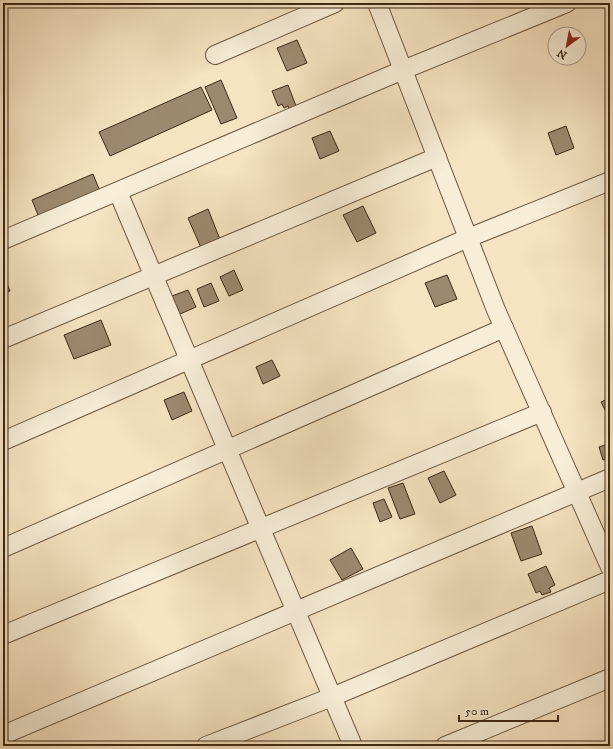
<svg xmlns="http://www.w3.org/2000/svg" width="613" height="749" viewBox="0 0 613 749" font-family="'IM FELL DW Pica',serif">
<style>
.building{fill:#9d896f;stroke:#3e2816}
.lines{fill:none;stroke-linecap:round;stroke-linejoin:round}
.minor-casing{stroke:#6c5741;stroke-width:20}
.minor{stroke:#f8edd7;stroke-width:18}
</style>
<rect width="100%" height="100%" fill="#f5e3c1"/>
<filter id="stains"><feTurbulence type="fractalNoise" baseFrequency=".005" numOctaves="4"/><feColorMatrix values="0 0 0 0 .2 0 0 0 0 .09 0 0 0 0 .02 0 0 0 .5 -.17"/></filter>
<radialGradient id="worn" r=".72"><stop offset=".6" stop-color="#630" stop-opacity="0"/><stop offset="1" stop-color="#630" stop-opacity=".3"/></radialGradient>
<g class="building">
<path d="M297,40L307,63L287,71L277,48Z"/>
<path d="M221,80L237,118L221,124L205,87Z"/>
<path d="M288,85L296,106L289,109L288,106L284,108L282,104L278,106L272,91Z"/>
<path d="M201,87L212,110L110,156L99,132Z"/>
<path d="M566,126L574,148L556,155L548,133Z"/>
<path d="M330,131L339,151L320,159L312,138Z"/>
<path d="M93,174L101,194L40,220L32,200Z"/>
<path d="M363,206L376,233L357,242L343,215Z"/>
<path d="M208,209L221,242L202,250L188,218Z"/>
<path d="M234,270L243,290L229,296L220,277Z"/>
<path d="M3,273L10,291L3,294Z"/>
<path d="M447,275L457,299L435,307L425,283Z"/>
<path d="M211,283L219,301L204,307L197,289Z"/>
<path d="M188,290L196,307L180,314L172,296Z"/>
<path d="M101,320L111,345L74,359L64,335Z"/>
<path d="M272,360L280,376L263,384L256,367Z"/>
<path d="M184,392L192,411L172,420L164,400Z"/>
<path d="M610,398V420L601,402Z"/>
<path d="M610,443V458L603,460L599,447Z"/>
<path d="M444,471L456,495L440,503L428,478Z"/>
<path d="M403,483L415,514L400,519L388,488Z"/>
<path d="M384,499L392,517L380,522L373,503Z"/>
<path d="M532,526L542,554L521,561L511,533Z"/>
<path d="M351,548L363,569L342,580L330,560Z"/>
<path d="M546,566L555,585L549,588L551,592L542,595L540,591L536,593L528,574Z"/>
</g>
<g class="lines">
<g class="minor-casing">
<g id="minor">
<path d="M377,3L496,310L610,567"/>
<path d="M215,55L335,3"/>
<path d="M118,192L353,746"/>
<path d="M3,240L403,70L567,3"/>
<path d="M3,339L437,157"/>
<path d="M3,441L468,238L610,181"/>
<path d="M3,548L504,328"/>
<path d="M3,635L542,412"/>
<path d="M3,735L610,478"/>
<path d="M206,746L332,697L610,580"/>
<path d="M445,746L610,678"/>
</g>
</g>
<use href="#minor" class="minor"/>
</g>
<rect width="613" height="749" fill="none" stroke="#f5e3c1" stroke-width="16"/>
<rect x="4" y="4" width="605" height="741" fill="none" stroke="#3e2816" stroke-width="2"/>
<rect x="8" y="8" width="597" height="733" fill="none" stroke="#3e2816"/>
<g transform="translate(567 46) rotate(212)"><circle r="19" fill="#f8edd7" stroke="#ae9e8a"/>
<path d="M0-3L7 15L0 10L-7 15Z" fill="#8f2418"/>
<text y="-6" font-size="11" font-weight="bold" text-anchor="middle" fill="#3e2816">N</text>
</g>
<path d="M459 715v6h99v-6" fill="none" stroke="#3e2816" stroke-width="2"/>
<text x="465" y="715" font-size="12" fill="#3e2816" stroke="#f8edd7" stroke-width="3" paint-order="stroke">50 m</text>
<rect width="100%" height="100%" filter="url(#stains)"/>
<rect width="100%" height="100%" fill="url(#worn)"/>
</svg>
